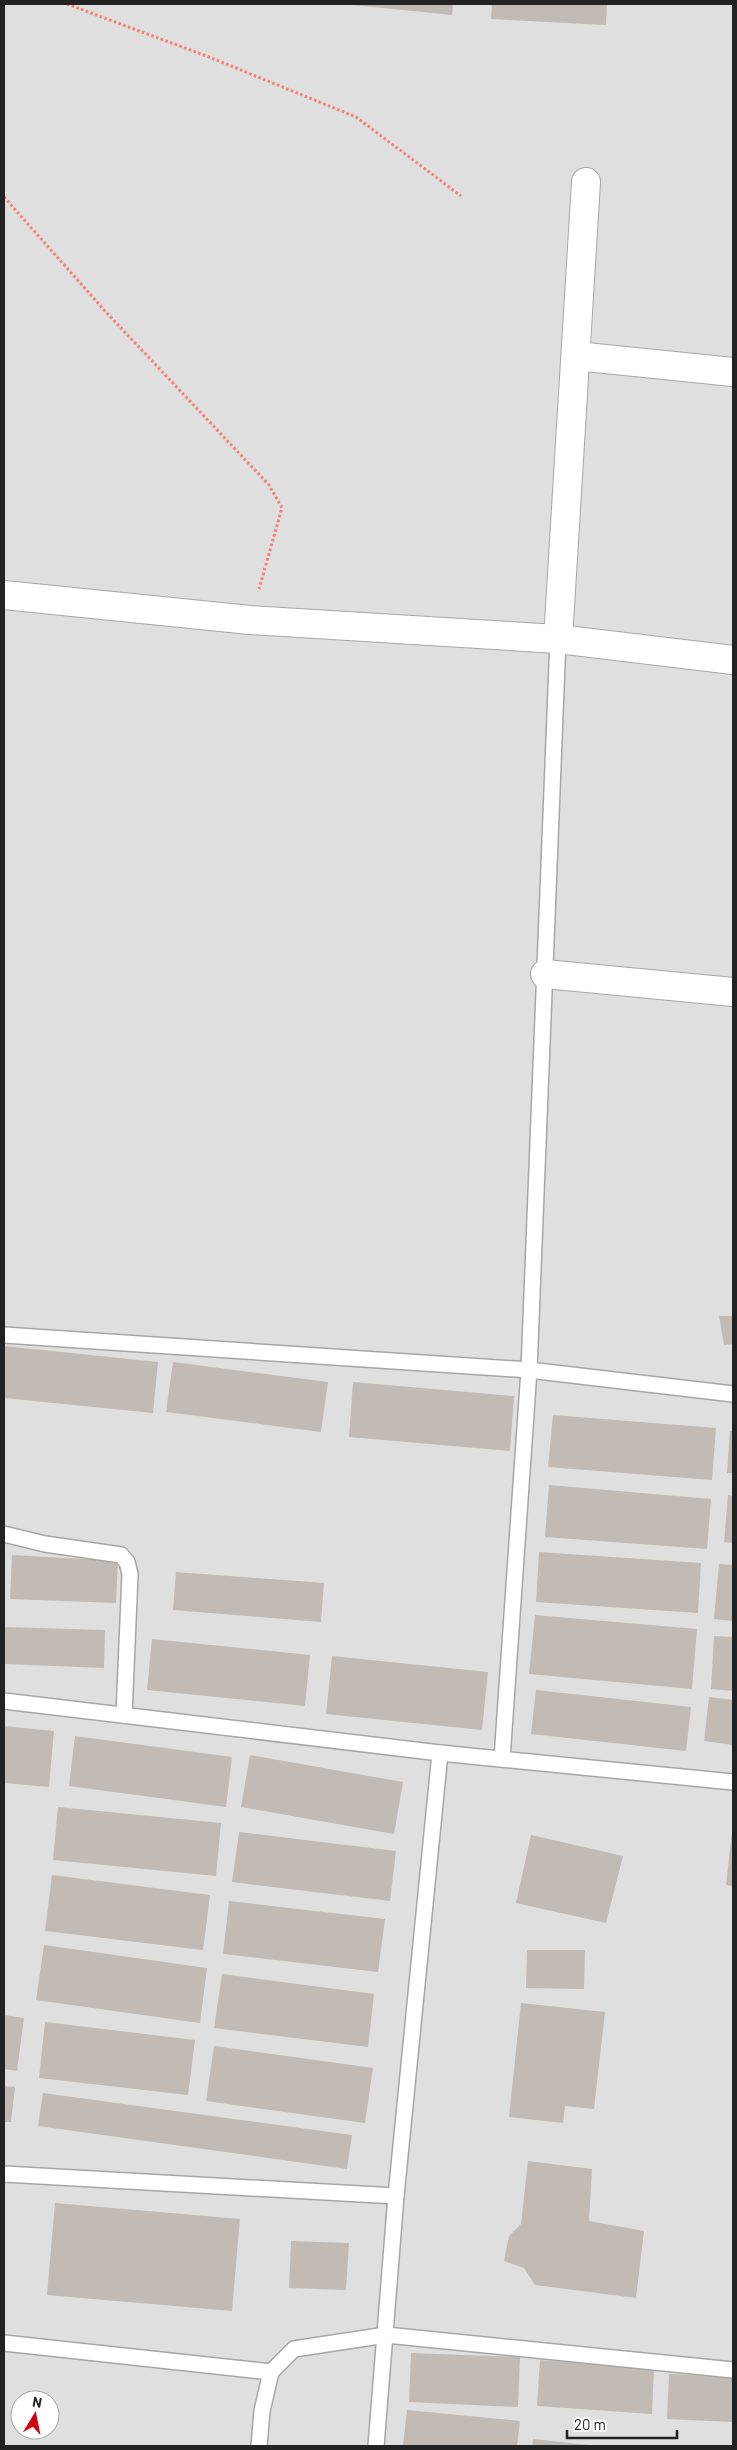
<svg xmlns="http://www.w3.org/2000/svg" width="737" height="2450" viewBox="0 0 737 2450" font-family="Barlow,sans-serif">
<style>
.residential{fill:#e0dfdf;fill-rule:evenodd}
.building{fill:#c2bab5}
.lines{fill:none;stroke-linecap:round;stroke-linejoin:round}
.lane-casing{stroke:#a6a6a6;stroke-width:18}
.street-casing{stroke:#a6a6a6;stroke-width:30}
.path{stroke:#f67d76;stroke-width:3;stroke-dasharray:2.5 2.5;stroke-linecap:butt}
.lane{stroke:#fff;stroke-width:15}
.street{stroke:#fff;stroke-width:28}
</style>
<rect width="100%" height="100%" fill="#f2eee9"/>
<path class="residential" d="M4,4H733V2446H4ZM20,2400H50V2430H20Z"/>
<g class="building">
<path d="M343,4H453L452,15Z"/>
<path d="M492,4H607L606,25L491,19Z"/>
<path d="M719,1316H733V1344L724,1345Z"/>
<path d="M4,1346L158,1362L153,1413L4,1398Z"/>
<path d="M173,1362L328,1382L321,1432L166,1412Z"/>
<path d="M353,1382L514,1396L510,1451L349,1437Z"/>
<path d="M553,1415L716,1428L712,1480L548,1467Z"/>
<path d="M730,1431H733V1473H727Z"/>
<path d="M549,1485L711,1499L707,1549L545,1537Z"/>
<path d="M728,1495L733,1496V1543L724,1542Z"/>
<path d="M539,1552L701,1563L698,1613L536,1602Z"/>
<path d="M12,1555L118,1561L116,1603L10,1599Z"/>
<path d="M719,1564L733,1565V1621L714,1619Z"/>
<path d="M176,1572L324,1583L321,1622L173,1610Z"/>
<path d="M535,1615L697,1629L692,1689L529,1674Z"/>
<path d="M4,1627L105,1630L104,1668L4,1664Z"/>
<path d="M714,1636L733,1637V1691L711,1689Z"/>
<path d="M152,1639L310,1655L305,1706L147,1690Z"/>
<path d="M332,1656L488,1672L482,1730L326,1714Z"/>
<path d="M536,1690L691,1707L686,1751L531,1734Z"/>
<path d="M709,1697L733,1700V1745L704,1741Z"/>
<path d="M4,1726L54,1731L49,1787L4,1783Z"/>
<path d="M75,1736L232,1757L226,1807L69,1786Z"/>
<path d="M250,1755L403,1782L394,1834L241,1807Z"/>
<path d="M58,1807L221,1823L216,1876L53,1860Z"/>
<path d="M239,1832L396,1851L390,1901L232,1882Z"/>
<path d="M732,1832H733V1886L726,1885Z"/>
<path d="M531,1835L623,1856L606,1923L516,1903Z"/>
<path d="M52,1875L210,1895L203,1950L45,1931Z"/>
<path d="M229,1901L385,1919L378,1972L223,1954Z"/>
<path d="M44,1945L207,1968L200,2023L36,2000Z"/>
<path d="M527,1950H585L584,1989L526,1988Z"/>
<path d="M222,1974L374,1994L368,2047L214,2028Z"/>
<path d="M521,2003L605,2012L594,2109L565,2106L563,2123L509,2117Z"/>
<path d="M4,2015L24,2018L17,2071L4,2069Z"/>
<path d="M45,2022L195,2040L188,2095L39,2078Z"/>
<path d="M214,2046L373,2068L365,2123L206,2101Z"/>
<path d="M4,2086L15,2087L11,2122H4Z"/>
<path d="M43,2093L352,2135L347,2169L38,2126Z"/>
<path d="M528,2161L592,2169L589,2221L644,2231L636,2298L535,2285L524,2268L504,2261L509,2236L521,2224Z"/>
<path d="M55,2203L240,2219L232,2311L47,2295Z"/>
<path d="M291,2241L349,2243L346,2290L289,2288Z"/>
<path d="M411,2353L520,2357L518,2407L409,2402Z"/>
<path d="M540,2360L654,2368L652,2414L537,2406Z"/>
<path d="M669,2374L733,2377V2422L667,2419Z"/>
<path d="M407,2410L520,2421L517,2446H403Z"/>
<path d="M533,2439L589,2445V2446H532Z"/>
</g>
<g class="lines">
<g class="lane-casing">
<g id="lane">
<path d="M4,1335L529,1370L733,1394"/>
<path d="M4,1534L45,1544L121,1555L127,1562L130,1574L124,1715"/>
<path d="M4,1701L440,1753L733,1782"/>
<path d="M502,1759L529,1370L558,639"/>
<path d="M4,2174L396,2196"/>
<path d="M4,2343L271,2372"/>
<path d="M259,2446L262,2411L271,2372L294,2349L386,2335L733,2370"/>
<path d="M376,2446L396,2196L440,1753"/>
</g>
</g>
<g class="street-casing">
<g id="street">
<path d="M576,356L733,372"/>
<path d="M4,595L250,620L558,639L733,660"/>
<path d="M558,639L586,182"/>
<path d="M545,974L733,992"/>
</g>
</g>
<g class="path">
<path d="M67,4L209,57L356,117L461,196"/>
<path d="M4,197L105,311L269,485L282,508L259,589"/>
</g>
<use href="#lane" class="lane"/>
<use href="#street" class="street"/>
</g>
<rect width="737" height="2450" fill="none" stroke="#222222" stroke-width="10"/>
<g transform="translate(35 2415) rotate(10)"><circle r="24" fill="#ffffff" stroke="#a7a7a7"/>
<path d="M0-4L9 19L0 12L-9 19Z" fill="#cd060f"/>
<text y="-8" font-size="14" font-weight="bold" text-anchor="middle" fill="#222222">N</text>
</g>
<path d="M567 2430v8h110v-8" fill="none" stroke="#222222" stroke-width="2.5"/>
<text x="574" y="2430" font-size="15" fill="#222222" stroke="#ffffff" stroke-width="4" paint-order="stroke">20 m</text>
</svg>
